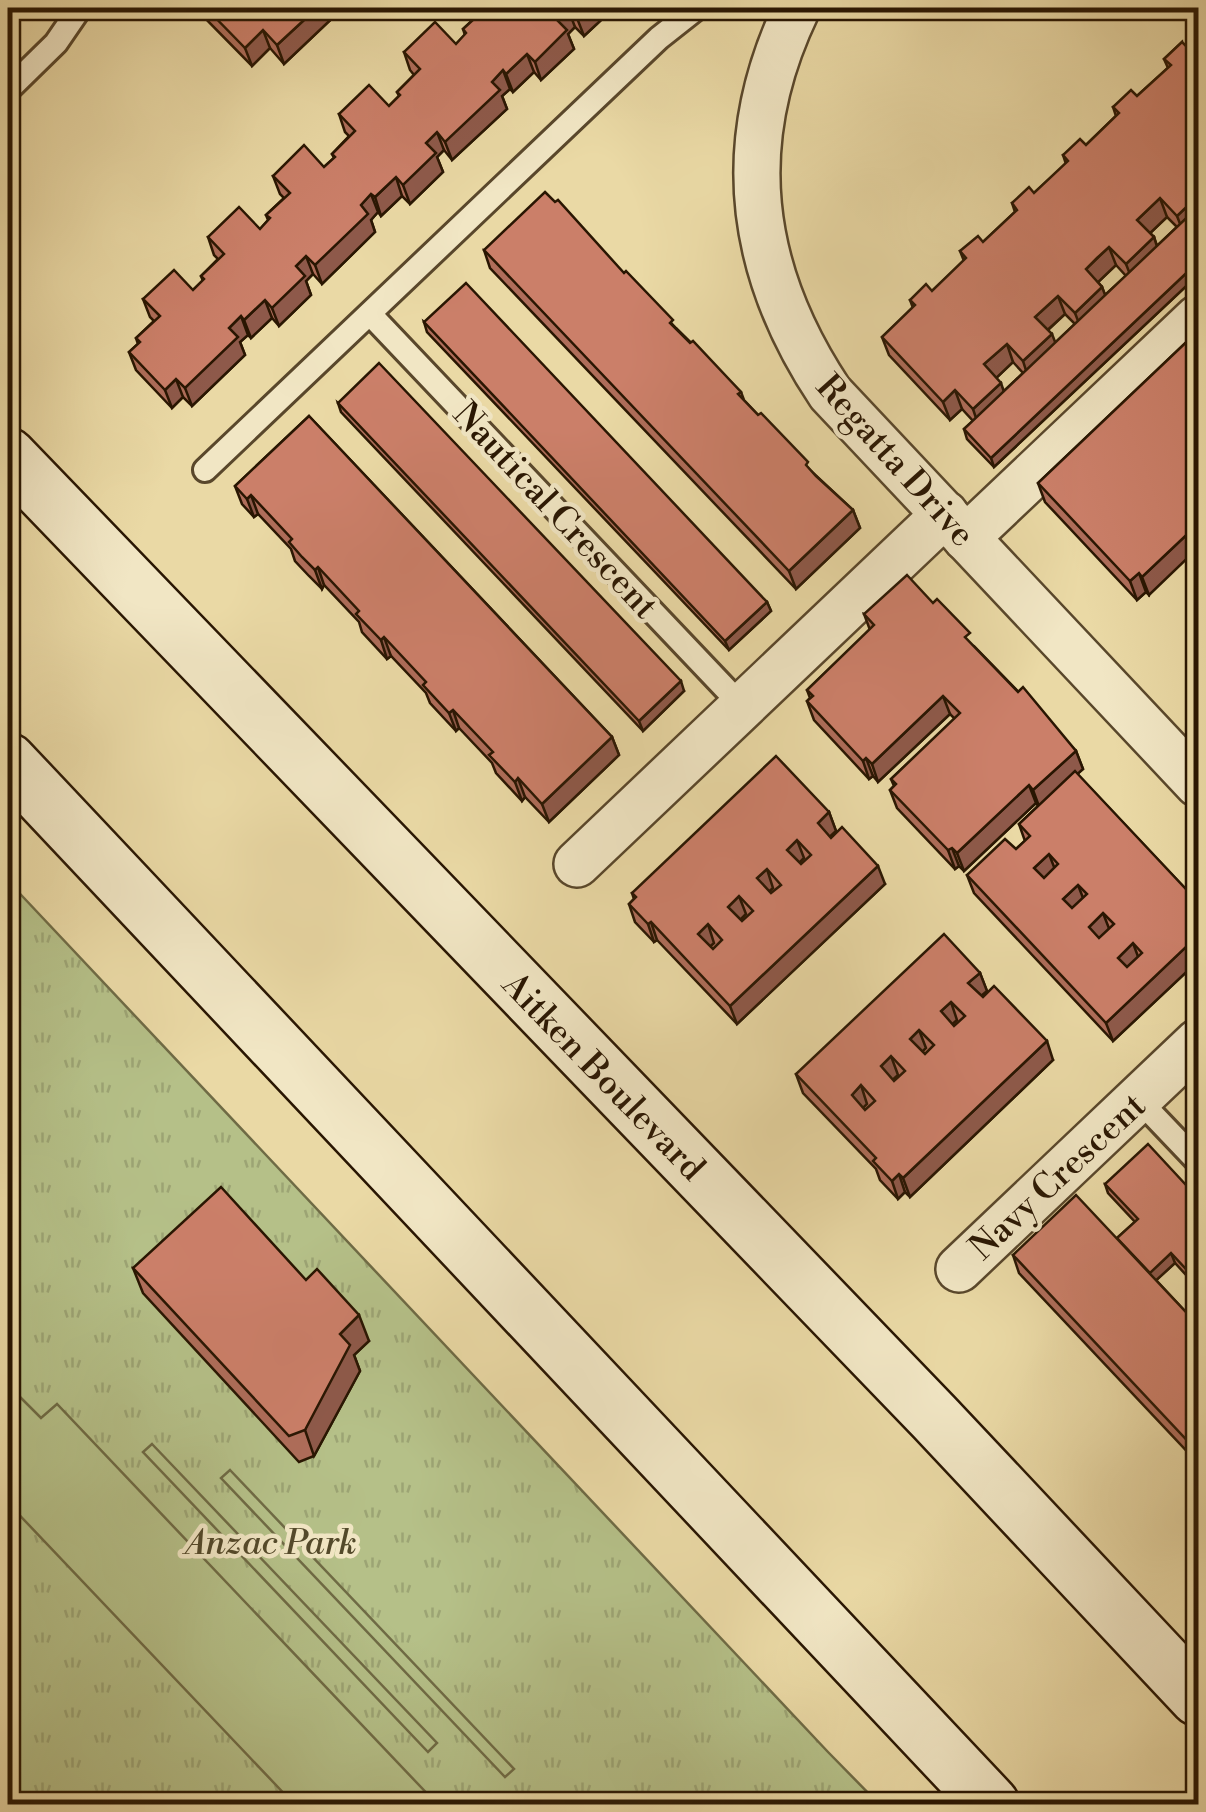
<svg xmlns="http://www.w3.org/2000/svg" width="1206" height="1812" viewBox="0 0 1206 1812" font-family="'Libre Bodoni',serif">
<style>
.grass{fill:url(#grass-tufts);stroke:#6f6b45;stroke-width:2.5}
.pitch{fill:#b5c088;stroke:#6f6b45;stroke-width:2.5}
.lines{fill:none;stroke-linecap:round;stroke-linejoin:round}
.service-casing{stroke:#59472b;stroke-width:28}
.minor-casing{stroke:#59472b;stroke-width:50}
.secondary-casing{stroke:#291602;stroke-width:60}
.service{stroke:#f1e6c4;stroke-width:22}
.minor{stroke:#f1e6c4;stroke-width:45}
.secondary{stroke:#f1e6c4;stroke-width:55}
.wall{fill:#af6d5a;stroke:#291602;stroke-width:2.5;fill-rule:evenodd}
.shaded-wall{fill:#8e594a;stroke:#291602;stroke-width:2.5}
.building{fill:#cb7f69;stroke:#291602;stroke-width:2.5;fill-rule:evenodd}
.labels{text-anchor:middle;stroke-width:9;stroke-linejoin:round;paint-order:stroke}
.street-label{font-size:35px;fill:#291602;stroke:#f1e6c4}
.park-label{font-size:35px;font-style:italic;fill:#53492a;stroke:#f1e6c4}
</style>
<defs>
<pattern id="grass-tufts" width="24" height="20" patternUnits="userSpaceOnUse" patternTransform="scale(2.5)"><rect width="24" height="20" fill="#b5c088"/><path d="M3 7l-1-3M5 7V3M7 7l1-3M15 17l-1-3M17 17v-4M19 17l1-3" fill="none" stroke="#9ca474"/></pattern>
</defs>
<rect width="100%" height="100%" fill="#ead9a5"/>
<filter id="stains"><feTurbulence type="fractalNoise" baseFrequency=".002" numOctaves="4"/><feColorMatrix values="0 0 0 0 .2 0 0 0 0 .09 0 0 0 0 .02 0 0 0 .5 -.17"/></filter>
<radialGradient id="worn" r=".72"><stop offset=".6" stop-color="#630" stop-opacity="0"/><stop offset="1" stop-color="#630" stop-opacity=".3"/></radialGradient>
<path class="grass" d="M8,881L828,1752L879,1804H8Z"/>
<g class="pitch">
<path d="M8,1385L41,1418L57,1404L437,1804H294L8,1503Z"/>
<path d="M152,1444L437,1743L428,1752L143,1452Z"/>
<path d="M230,1470L514,1769L505,1777L221,1478Z"/>
</g>
<g class="lines">
<g class="service-casing">
<g id="service">
<path d="M8,90L56,43L80,8"/>
<path d="M370,314L742,706"/>
<path d="M205,470L659,38L697,8"/>
<path d="M1138,1099L1198,1162"/>
</g>
</g>
<g class="minor-casing">
<g id="minor">
<path d="M797,8C732,143 748,270 830,393L1198,784"/>
<path d="M966,538L1198,318"/>
<path d="M577,864L945,514"/>
<path d="M959,1269L1198,1042"/>
</g>
</g>
<g class="secondary-casing">
<g id="secondary">
<path d="M8,456L934,1417L1198,1698"/>
<path d="M8,761L991,1804"/>
</g>
</g>
<use href="#service" class="service"/>
<use href="#minor" class="minor"/>
<use href="#secondary" class="secondary"/>
</g>
<g class="wall">
<path d="M195,8H343L284,64L270,48L252,66Z"/>
<path d="M476,8H614L584,36L575,27L568,34L574,49L541,80L534,72L513,92L510,89L502,96L507,109L452,160L444,150L437,157L443,172L410,204L402,196L381,216L378,212L371,220L375,232L322,284L313,274L306,281L311,295L279,326L272,318L251,338L248,335L240,342L245,355L192,406L183,397L172,408L136,370L129,352L138,344L136,338L154,321L150,317L143,299L193,290L203,281L201,276L218,259L214,255L208,237L260,229L268,220L266,215L284,198L280,194L273,176L324,167L334,158L332,154L349,136L345,132L339,114L389,106L399,96L397,92L414,75L410,70L404,52L456,44L465,35L463,29L480,13Z"/>
<path d="M1182,42L1198,275L994,467L967,439L964,429L973,421L962,409L950,420L889,355L882,337L913,308L910,300L932,291L964,261L960,251L983,242L1015,212L1012,203L1034,193L1066,164L1063,155L1086,145L1116,116L1113,107L1137,96L1168,68L1164,59ZM1167,217L1177,227L1157,246L1154,237L1150,233ZM1116,265L1126,276L1105,295L1102,287L1098,282ZM1065,314L1075,324L1055,343L1048,330ZM1013,362L1023,373L1004,391L996,378Z"/>
<path d="M484,250L624,273L676,328L741,392L744,400L811,471L853,510L860,528L796,589L490,268Z"/>
<path d="M424,322L767,602L771,611L729,650L427,332Z"/>
<path d="M1198,331L1149,595L1146,592L1137,600L1045,502L1038,483Z"/>
<path d="M338,403L684,691L643,731L341,412Z"/>
<path d="M309,416L612,737L619,755L549,822L525,797L522,801L496,773L492,763L459,728L456,731L430,703L426,693L391,656L387,659L362,632L359,622L324,585L322,589L309,576L295,561L291,549L258,514L254,517L242,504L235,486Z"/>
<path d="M864,614L974,646L1076,751L1083,769L1077,774L1198,902V963L1197,962L1113,1041L974,893L967,875L1016,849L1025,841L1019,824L1038,806L1036,803L964,871L959,866L955,869L897,808L890,790L894,786L891,779L955,719L950,714L878,782L873,776L869,779L814,720L807,701L810,698L807,690L870,630Z"/>
<path d="M829,812L836,831L830,836L885,884L737,1024L657,940L654,942L635,922L629,904L634,899L632,893Z"/>
<path d="M980,973L987,991L981,996L1053,1060L910,1197L905,1192L898,1199L880,1180L876,1169L803,1093L796,1074Z"/>
<path d="M1198,1091V1123L1195,1120L1188,1101Z"/>
<path d="M1105,1184L1198,1198V1288L1175,1263L1156,1280L1198,1325V1463L1019,1273L1013,1255L1117,1238L1135,1222L1108,1193Z"/>
<path d="M133,1268L306,1280L369,1341L354,1355L360,1371L314,1456L299,1462L143,1293Z"/>
</g>
<g class="shaded-wall">
<path d="M317,8H343L284,64L277,45Z"/>
<path d="M588,8H614L584,36L577,18Z"/>
<path d="M568,9L575,27L568,34L574,49L541,80L535,62L557,20Z"/>
<path d="M263,30L270,48L252,66L245,48Z"/>
<path d="M527,54L534,72L513,92L506,74Z"/>
<path d="M503,70L510,89L502,96L507,109L452,160L445,142L492,82Z"/>
<path d="M437,132L444,150L437,157L443,172L410,204L403,185L426,143Z"/>
<path d="M1198,163V188L1188,173Z"/>
<path d="M396,177L402,196L381,216L375,197Z"/>
<path d="M371,194L378,212L371,220L375,232L322,284L315,265L361,205Z"/>
<path d="M1198,196V220L1184,234L1177,216Z"/>
<path d="M1160,198L1167,217L1144,239L1137,220Z"/>
<path d="M1154,237L1160,256L1133,282L1126,264Z"/>
<path d="M1109,247L1116,265L1092,288L1086,269Z"/>
<path d="M306,256L313,274L306,281L311,295L279,326L272,308L296,266Z"/>
<path d="M1198,262V275L994,467L991,458Z"/>
<path d="M1102,287L1109,305L1082,331L1075,313Z"/>
<path d="M1058,296L1065,314L1042,335L1035,317Z"/>
<path d="M265,300L272,318L251,338L244,320Z"/>
<path d="M241,316L248,335L240,342L245,355L192,406L185,388L229,328Z"/>
<path d="M1052,334L1059,352L1029,380L1023,361Z"/>
<path d="M1007,344L1013,362L991,383L984,364Z"/>
<path d="M176,379L183,397L172,408L165,390Z"/>
<path d="M1001,383L1007,401L979,427L973,409Z"/>
<path d="M955,390L962,409L950,420L943,402Z"/>
<path d="M251,495L258,514L254,517L247,499Z"/>
<path d="M853,510L860,528L796,589L789,571Z"/>
<path d="M1198,524V548L1149,595L1142,577Z"/>
<path d="M318,567L324,585L322,589L315,570Z"/>
<path d="M1139,573L1146,592L1137,600L1130,581Z"/>
<path d="M767,602L771,611L729,650L725,641Z"/>
<path d="M384,637L391,656L387,659L381,640Z"/>
<path d="M681,681L684,691L643,731L639,721Z"/>
<path d="M943,696L950,714L878,782L872,764Z"/>
<path d="M453,710L459,728L456,731L449,713Z"/>
<path d="M612,737L619,755L549,822L542,804Z"/>
<path d="M1076,751L1083,769L1040,809L1033,790Z"/>
<path d="M866,758L873,776L869,779L863,761Z"/>
<path d="M518,778L525,797L522,801L515,782Z"/>
<path d="M1029,785L1036,803L964,871L957,853Z"/>
<path d="M829,812L836,831L824,842L818,823Z"/>
<path d="M797,840L804,858L794,868L787,850Z"/>
<path d="M952,848L959,866L955,869L948,850Z"/>
<path d="M1049,854L1056,872L1041,886L1034,868Z"/>
<path d="M878,866L885,884L737,1024L730,1006Z"/>
<path d="M767,869L773,888L764,896L757,878Z"/>
<path d="M1078,885L1085,903L1069,918L1063,899Z"/>
<path d="M739,896L746,914L735,925L728,907Z"/>
<path d="M1103,913L1110,931L1096,946L1089,927Z"/>
<path d="M651,922L657,940L654,942L648,924Z"/>
<path d="M708,924L714,943L704,952L698,934Z"/>
<path d="M1198,942V961L1193,947Z"/>
<path d="M1133,943L1140,962L1124,976L1118,958Z"/>
<path d="M1190,943L1197,962L1113,1041L1106,1023Z"/>
<path d="M980,973L987,991L975,1001L968,983Z"/>
<path d="M951,1002L957,1020L947,1029L941,1011Z"/>
<path d="M919,1030L926,1048L917,1057L910,1039Z"/>
<path d="M1047,1041L1053,1060L910,1197L903,1178Z"/>
<path d="M891,1056L898,1075L887,1085L881,1066Z"/>
<path d="M861,1085L867,1104L858,1113L852,1095Z"/>
<path d="M899,1174L905,1192L898,1199L892,1181Z"/>
<path d="M1171,1253L1175,1263L1151,1285L1147,1275Z"/>
<path d="M359,1315L369,1341L354,1355L360,1371L314,1456L305,1430L340,1334Z"/>
</g>
<g class="building">
<path d="M206,8H317L277,45L263,30L245,48Z"/>
<path d="M486,8H588L577,18L568,9L557,20L567,30L535,62L527,54L506,74L503,70L492,82L500,90L445,142L437,132L426,143L436,153L403,185L396,177L375,197L371,194L361,205L368,214L315,265L306,256L296,266L305,276L272,308L265,300L244,320L241,316L229,328L238,337L185,388L176,379L165,390L129,352L140,342L136,338L160,316L143,299L174,270L193,290L204,279L201,276L224,254L208,237L239,207L260,229L270,218L266,215L290,193L273,176L304,145L324,167L335,157L332,154L355,131L339,114L369,85L389,106L400,95L397,92L420,69L404,52L435,22L456,44L466,33L463,29Z"/>
<path d="M1198,38V163L1188,173L1198,183V196L1177,216L1160,198L1137,220L1154,237L1126,264L1109,247L1097,258L1086,269L1102,287L1075,313L1058,296L1046,307L1035,317L1052,334L1023,361L1007,344L984,364L1001,383L973,409L955,390L943,402L882,337L915,305L910,300L926,284L932,291L966,258L960,251L978,236L983,242L1017,210L1012,203L1029,187L1034,193L1068,161L1063,155L1080,139L1086,145L1119,113L1113,107L1131,90L1137,96L1171,65L1164,59L1182,42L1188,48Z"/>
<path d="M545,192L555,202L558,200L624,273L626,271L673,320L670,323L690,343L693,341L741,392L738,394L758,415L761,413L808,462L806,465L816,476L853,510L789,571L484,250Z"/>
<path d="M1198,207V262L991,458L964,429Z"/>
<path d="M466,283L767,602L725,641L424,322Z"/>
<path d="M1198,331V524L1142,577L1139,573L1130,581L1038,483Z"/>
<path d="M379,363L681,681L639,721L338,403Z"/>
<path d="M309,416L612,737L542,804L518,778L515,782L489,755L493,752L453,710L449,713L423,685L426,682L384,637L381,640L356,614L359,611L318,567L315,570L302,557L289,542L292,539L251,495L247,499L235,486Z"/>
<path d="M907,575L933,603L937,599L970,633L965,637L1018,692L1023,687L1076,751L1033,790L1029,785L957,853L952,848L948,850L890,790L896,784L891,779L960,713L943,696L872,764L866,758L863,761L807,701L813,696L807,690L874,625L864,614Z"/>
<path d="M776,756L829,812L818,823L831,838L842,827L878,866L730,1006L651,922L648,924L629,904L636,897L632,893ZM797,840L811,855L801,864L787,850ZM767,869L781,885L771,893L757,878ZM739,896L753,911L742,921L728,907ZM708,924L722,940L713,949L698,934Z"/>
<path d="M1075,771L1198,902V942L1193,947L1190,943L1106,1023L967,875L1005,839L1016,849L1030,836L1019,824ZM1049,854L1058,864L1044,878L1034,868ZM1078,885L1087,894L1072,908L1063,899ZM1103,913L1114,924L1099,938L1089,927ZM1133,943L1142,953L1127,967L1118,958Z"/>
<path d="M944,934L980,973L968,983L983,997L994,986L1047,1041L903,1178L899,1174L892,1181L873,1161L876,1158L796,1074ZM951,1002L965,1016L954,1026L941,1011ZM919,1030L934,1045L925,1054L910,1039ZM891,1056L905,1071L894,1081L881,1066ZM861,1085L875,1101L865,1110L852,1095Z"/>
<path d="M1198,1091V1112L1188,1101Z"/>
<path d="M1148,1144L1198,1198V1282L1171,1253L1150,1273L1117,1238L1138,1219L1105,1184Z"/>
<path d="M221,1187L306,1280L317,1269L359,1315L340,1334L350,1345L305,1430L289,1436L133,1268Z"/>
<path d="M1076,1195L1198,1325V1452L1013,1255Z"/>
</g>
<g class="labels">
<g class="street-label">
<text transform="translate(896 460) rotate(48)" y="12">Regatta Drive</text>
<text transform="translate(556 510) rotate(47)" y="12">Nautical Crescent</text>
<text transform="translate(604 1076) rotate(46)" y="12">Aitken Boulevard</text>
<text transform="translate(1057 1176) rotate(-43)" y="12">Navy Crescent</text>
</g>
<g class="park-label">
<text x="271" y="1554">Anzac Park</text>
</g>
</g>
<rect width="1206" height="1812" fill="none" stroke="#ead9a5" stroke-width="40"/>
<rect x="10" y="10" width="1186" height="1792" fill="none" stroke="#291602" stroke-width="5"/>
<rect x="20" y="20" width="1166" height="1772" fill="none" stroke="#291602" stroke-width="2.5"/>
<rect width="100%" height="100%" filter="url(#stains)"/>
<rect width="100%" height="100%" fill="url(#worn)"/>
</svg>
